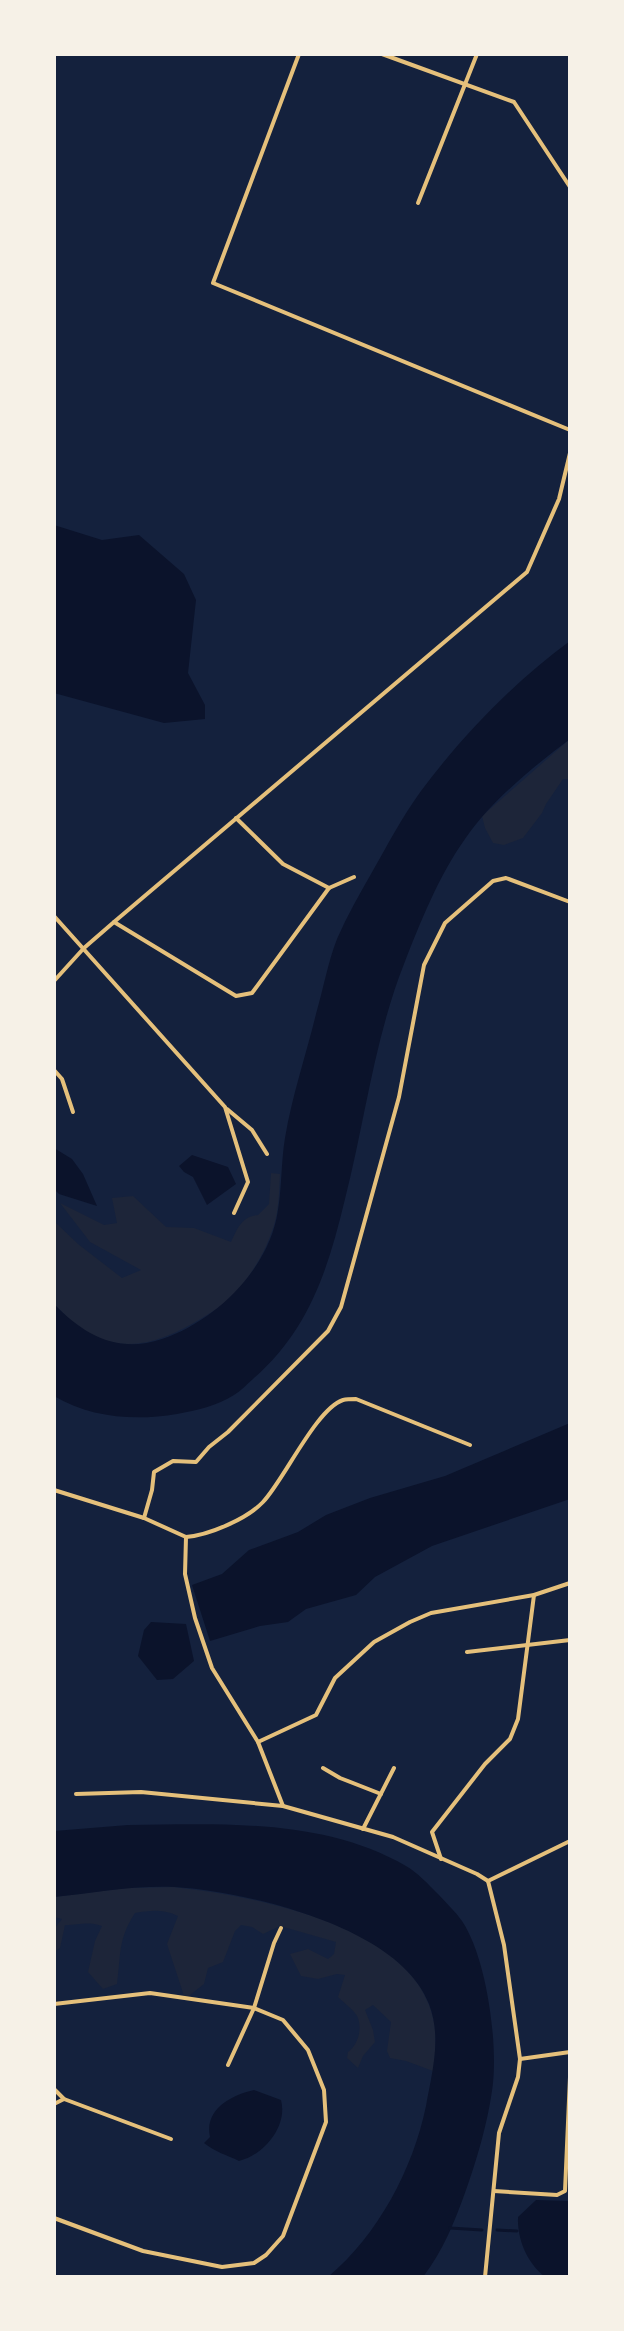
<svg xmlns="http://www.w3.org/2000/svg" width="624" height="2331" viewBox="0 0 624 2331" font-family="'PT Sans Narrow',sans-serif">
<style>
.green{fill:#1d2539}
.water{fill:#0b132b}
.lines{fill:none;stroke-linecap:round;stroke-linejoin:round}
.stream{stroke:#0b132b;stroke-width:3}
.minor{stroke:#e5c07b;stroke-width:4}
</style>
<rect width="100%" height="100%" fill="#14213d"/>
<g class="green">
<path d="M570,739V779H563L546,804L542,813L523,838L504,845L493,843L485,828L482,816Z"/>
<path d="M271,1173L280,1174C279,1195 279,1215 271,1234C263,1257 248,1279 232,1297C224,1305 212,1312 202,1318C166,1340 127,1356 86,1332C74,1325 64,1314 54,1304V1221L78,1244L122,1278L141,1270L90,1242L60,1203L104,1225L117,1223L112,1198L133,1196L166,1227L194,1228L231,1242C237,1229 242,1216 258,1215L269,1204Z"/>
<path d="M173,1887C249,1895 399,1923 429,2005C438,2027 436,2048 433,2071L406,2061L390,2058L387,2051L391,2022L373,2005L365,2010L373,2030L375,2042L363,2056L358,2068L347,2058L348,2052C358,2045 363,2028 357,2016C354,2010 343,2002 338,1997L345,1975L337,1974L318,1979L301,1976L290,1954L308,1949L328,1959L334,1954L336,1942L280,1926L263,1934L252,1927L241,1925L235,1931L223,1962L208,1968L204,1984L185,1999L167,1944L178,1916C164,1909 151,1910 135,1913C118,1939 121,1954 117,1984L103,1989L88,1972L95,1941L102,1926C87,1921 80,1925 65,1925L60,1948L54,1952V1929L62,1919L54,1917V1897L126,1888Z"/>
</g>
<g class="water">
<path d="M54,525L102,540L139,535L184,574L196,600L188,673L205,705V719L164,723L54,693Z"/>
<path d="M570,641V739C534,766 490,802 465,839C439,875 420,923 404,964C374,1040 365,1121 345,1199C328,1270 309,1330 253,1379C247,1384 241,1391 234,1395C217,1406 197,1410 177,1414C135,1421 91,1418 54,1396V1304C84,1335 118,1354 162,1339C216,1321 270,1268 278,1210C282,1186 281,1162 285,1138C292,1096 306,1055 316,1014C323,990 328,962 337,939C347,916 359,895 371,874C387,846 402,817 421,791C462,736 515,681 570,641Z"/>
<path d="M54,1148L72,1159L83,1174L97,1206L59,1194L54,1189Z"/>
<path d="M192,1155L228,1167L236,1184L207,1205L193,1177L184,1172L179,1166Z"/>
<path d="M570,1423V1499L432,1546L375,1577L356,1595L306,1609L288,1622L260,1626L210,1641L192,1585L222,1574L249,1550L298,1532L326,1515L370,1498L445,1476Z"/>
<path d="M151,1622L186,1624L194,1661L173,1679L157,1680L138,1656L144,1630Z"/>
<path d="M128,1825C220,1824 323,1818 406,1866C418,1873 428,1884 438,1894C446,1903 455,1911 462,1921C487,1958 499,2047 492,2091C487,2125 477,2159 466,2190C455,2221 443,2251 423,2277H328C378,2235 413,2169 426,2106C432,2072 442,2038 429,2004C400,1927 249,1892 175,1887C134,1885 94,1893 54,1897V1831Z"/>
<path d="M254,2090L281,2100C288,2126 264,2155 239,2161C227,2155 215,2152 204,2143L210,2137C204,2109 232,2095 254,2090Z"/>
<path d="M536,2200L570,2201V2277H545C527,2263 517,2239 518,2217Z"/>
</g>
<g class="lines">
<g class="stream">
<path d="M450,2228L482,2230"/>
<path d="M497,2230L517,2231"/>
</g>
<g class="minor">
<path d="M299,54L213,283L570,430"/>
<path d="M382,54L514,102L570,187"/>
<path d="M418,203L477,54"/>
<path d="M236,818L283,864L329,888"/>
<path d="M54,916L225,1107L248,1182L234,1213"/>
<path d="M114,922L236,996L252,993L329,888L354,877"/>
<path d="M54,981L84,948L114,922L527,572L559,499L570,453"/>
<path d="M54,1070L62,1079L73,1112"/>
<path d="M227,1109L252,1130L267,1154"/>
<path d="M54,1490L144,1518L186,1537L185,1574L195,1618L212,1668L258,1742L283,1806"/>
<path d="M144,1518L152,1490L154,1472L173,1461L196,1462L209,1447L228,1432L328,1331L341,1307L399,1097L424,965L445,923L493,881L506,878L570,902"/>
<path d="M186,1537C209,1535 247,1519 263,1502C284,1480 316,1409 343,1400C347,1399 352,1399 356,1399L470,1445"/>
<path d="M467,1652L570,1640"/>
<path d="M258,1742L316,1715L335,1678L374,1642L410,1622L431,1613L534,1595L570,1583"/>
<path d="M323,1768L340,1778L381,1794"/>
<path d="M76,1794L141,1792L283,1806L393,1837L477,1874L488,1881L504,1945L520,2059L518,2077L499,2133L485,2277"/>
<path d="M363,1829L394,1768"/>
<path d="M441,1859L432,1832L485,1764L510,1739L518,1719L534,1595"/>
<path d="M488,1881L570,1841"/>
<path d="M54,2004L150,1993L254,2008L283,2020L308,2050L324,2090L326,2122L283,2236L266,2255L254,2263L222,2267L143,2251L54,2218"/>
<path d="M520,2059L570,2052"/>
<path d="M228,2065L254,2008L274,1943L281,1928"/>
<path d="M54,2089L64,2099L171,2139"/>
<path d="M54,2104L64,2099"/>
<path d="M494,2191L557,2195L565,2191L570,2077"/>
</g>
</g>
<rect width="624" height="2331" fill="none" stroke="#f6f1e7" stroke-width="112"/>
</svg>
